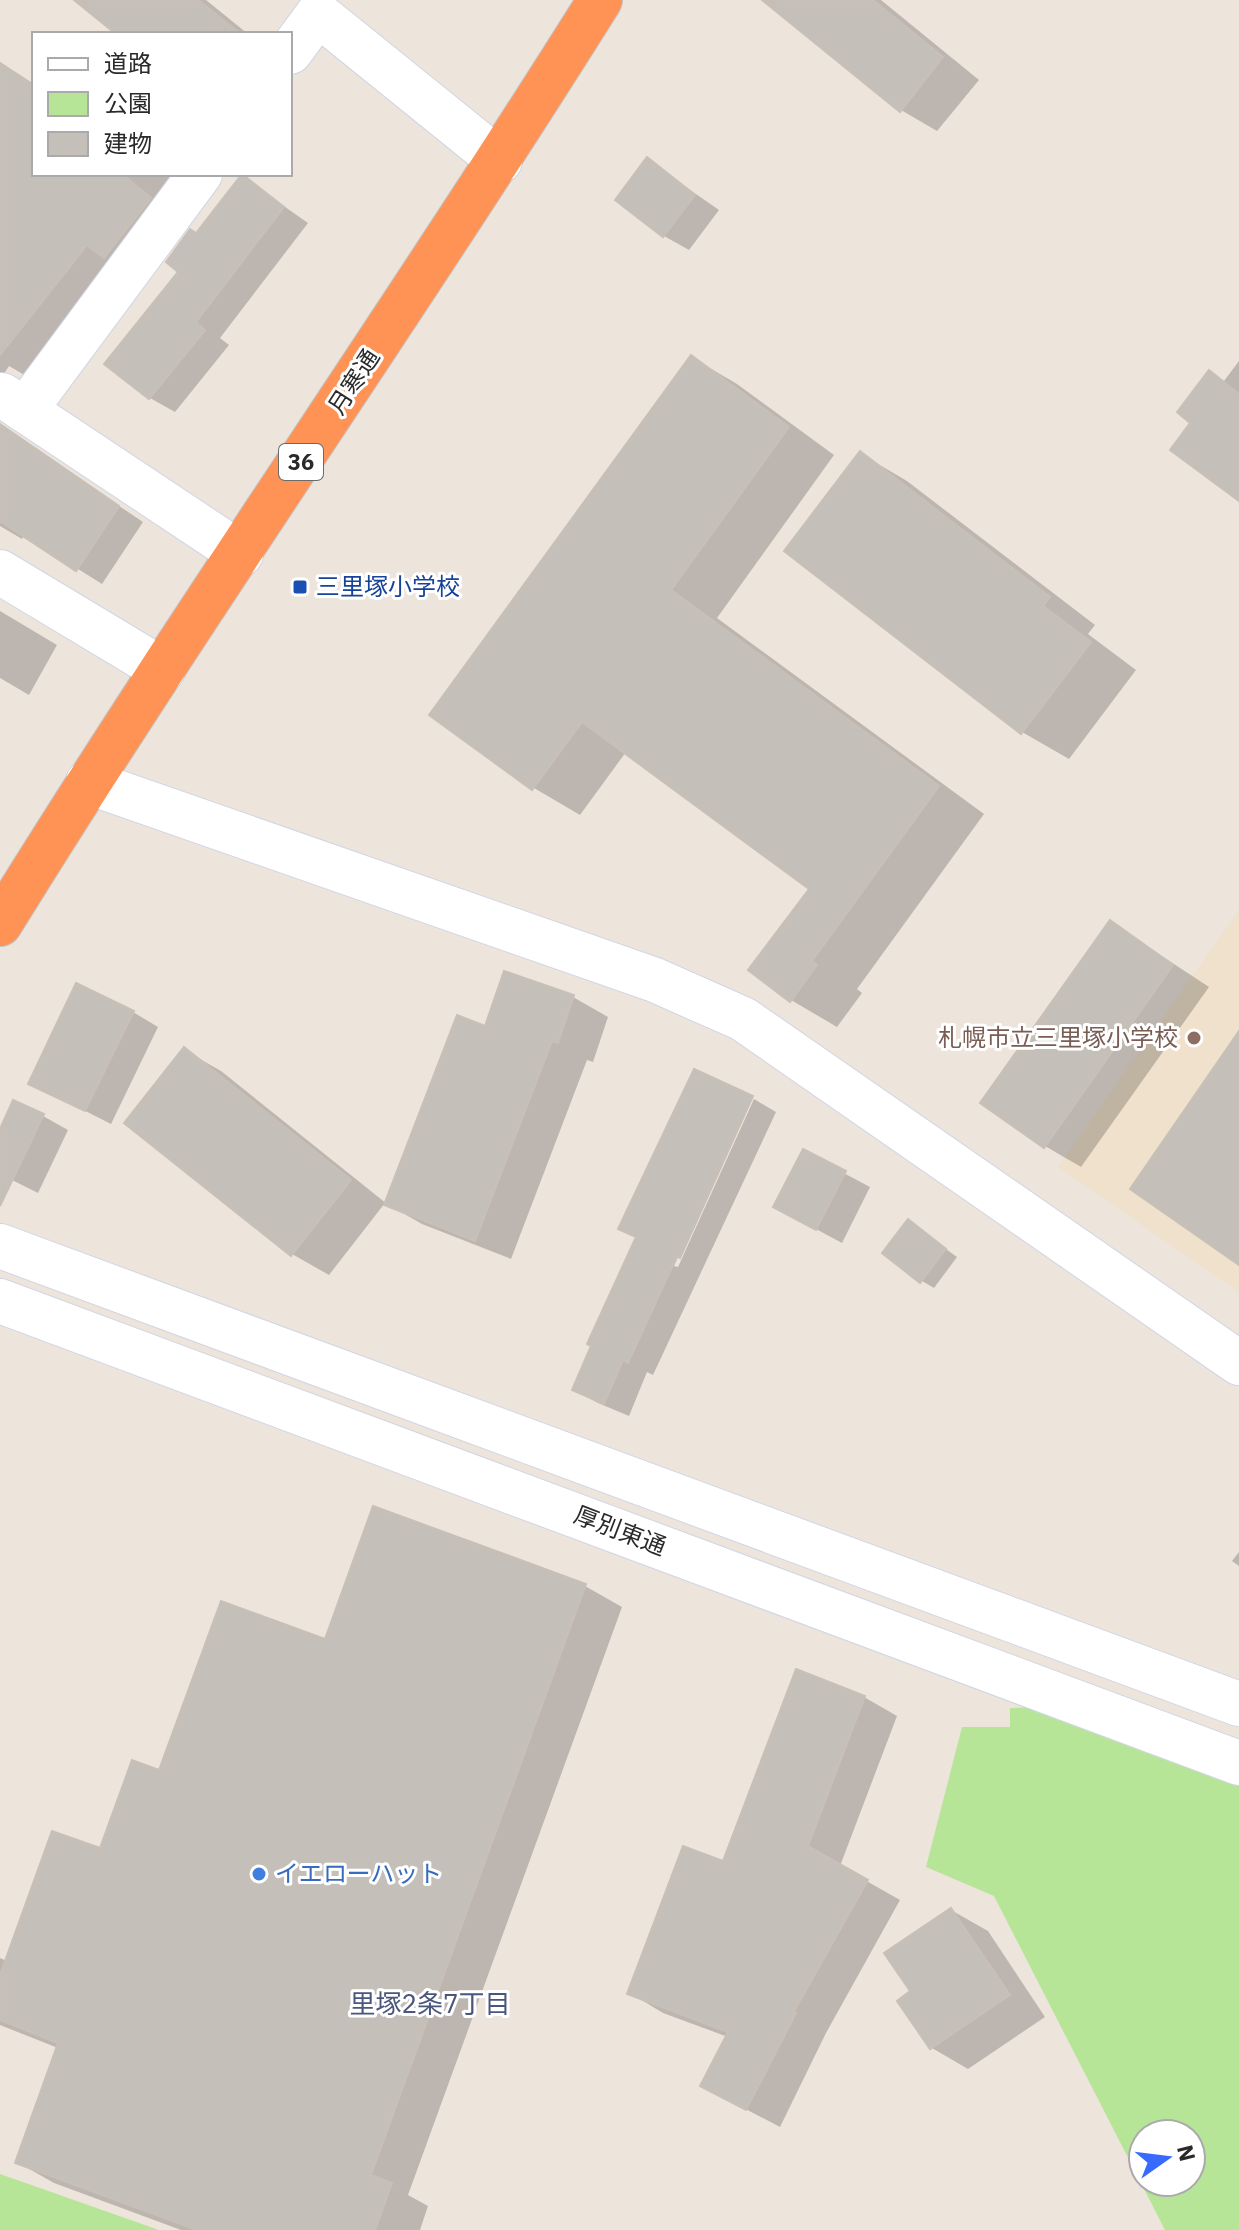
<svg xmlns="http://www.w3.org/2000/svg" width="1239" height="2230" viewBox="0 0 1239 2230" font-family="'IBM Plex Sans','Noto Sans JP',sans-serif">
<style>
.education{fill:#efe1cb}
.green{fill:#b7e597;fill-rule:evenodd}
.shadow{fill:#0003}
.building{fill:#c4bfb8;stroke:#c8c0b6;stroke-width:2}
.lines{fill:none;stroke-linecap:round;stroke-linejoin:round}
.minor-casing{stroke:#d1d6e4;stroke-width:46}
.highway-casing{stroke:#c3c3c3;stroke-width:46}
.minor{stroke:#fff;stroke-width:44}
.highway{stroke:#ff9355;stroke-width:44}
.transit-dot{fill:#1a4fb4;stroke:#fff;stroke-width:3}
.education-dot{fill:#8d6e63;stroke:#fff;stroke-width:3}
.shop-dot{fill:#3f7fe0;stroke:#fff;stroke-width:3}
.labels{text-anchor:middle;stroke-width:6;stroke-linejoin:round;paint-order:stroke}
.shield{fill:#fff;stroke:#6a6a6a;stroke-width:2}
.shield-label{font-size:22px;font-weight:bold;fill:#2a2a2a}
.street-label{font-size:24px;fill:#2a2a2a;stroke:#fff}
.transit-label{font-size:24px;fill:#164399;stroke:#fff;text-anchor:start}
.education-label{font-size:24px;fill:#785e54;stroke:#fff;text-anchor:end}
.shop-label{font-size:24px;fill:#366cbe;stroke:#fff;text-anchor:start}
.neighbourhood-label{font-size:26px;fill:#4a567c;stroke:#fff}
</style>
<rect width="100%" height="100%" fill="#ede4dc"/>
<path class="education" d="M1239,910V1292L1058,1167Z"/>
<g class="green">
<path d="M1040,1707L1239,1779V2230H1165L994,1896L926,1867L962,1727H1010V1708ZM1143,2134H1191V2182H1143Z"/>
<path d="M0,2174L159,2230H0Z"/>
</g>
<g class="shadow">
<path d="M77,0H206L248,34H119Z"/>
<path d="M794,0H881L979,80L937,131L901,110Z"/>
<path d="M0,62L34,84V174H195L33,380L9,366L0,380Z"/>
<path d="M647,160L719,210L689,250L664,236Z"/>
<path d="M242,177L308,223L220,338L229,345L175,412L150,398L107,364L181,272L197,235Z"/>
<path d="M691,357L737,384L834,455L717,618L984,814L857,989L862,993L837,1027L791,1000L812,888L626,752L580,815L534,788L431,714Z"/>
<path d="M1239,361V499L1193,422L1209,372L1224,381Z"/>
<path d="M6,430L143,522L102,584L24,535L22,539L0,526V439Z"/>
<path d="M861,454L907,481L1095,625L1088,634L1136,670L1069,759L1022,732Z"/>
<path d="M0,611L57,645L29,695L0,678Z"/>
<path d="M1110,922L1209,987L1081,1167L1045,1146Z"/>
<path d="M573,997L608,1017L593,1062L587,1060L511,1259L422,1224L385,1203L329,1275L292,1254L184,1050L221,1071L387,1204L486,1029Z"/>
<path d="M133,1012L158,1027L111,1124L30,1083Z"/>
<path d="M750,1097L674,1266L678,1267L754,1099L776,1112L653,1375L647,1372L629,1416L598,1403L574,1390Z"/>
<path d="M43,1116L68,1130L38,1193L0,1174V1134Z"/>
<path d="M804,1152L870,1187L842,1243L801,1221Z"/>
<path d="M908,1222L957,1257L934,1288L922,1281Z"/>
<path d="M1239,1552V1566L1232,1561Z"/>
<path d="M585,1586L622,1607L408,2195L428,2206L420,2230H181L54,2183L17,2162L58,2048L0,2025V1958L7,1961L101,1851L160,1772L326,1642Z"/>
<path d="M864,1697L897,1716L840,1866L900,1900L826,2033L780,2127L736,2104L728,2037L663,2013L630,1993Z"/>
<path d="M951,1910L988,1931L1045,2017L968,2069L932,2048L913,1992Z"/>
</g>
<g class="building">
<path d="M74,0H198L241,34H116Z"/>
<path d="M762,0H873L943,57L900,112Z"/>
<path d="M0,63L34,86V174H122L151,198L104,258L87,245L0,355Z"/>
<path d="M647,157L695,195L663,237L615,200Z"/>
<path d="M242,174L284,207L196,322L205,330L149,399L104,364L178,272L166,262L190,229L196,233Z"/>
<path d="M691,355L789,427L671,590L939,786L812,961L817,965L790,1002L748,970L809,889L582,722L532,790L429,715Z"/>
<path d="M1209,370L1239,394V501L1170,450L1190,423L1177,412Z"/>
<path d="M0,424L119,506L76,571L0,521Z"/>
<path d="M860,451L1050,597L1043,606L1091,642L1021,734L784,551Z"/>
<path d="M1110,920L1173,965L1044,1148L980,1103Z"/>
<path d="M504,971L574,995L558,1043L552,1041L475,1241L384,1205L457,1015L485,1026Z"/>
<path d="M76,983L134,1011L85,1111L28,1084Z"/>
<path d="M1239,1031V1265L1130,1189Z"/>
<path d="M184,1047L351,1180L291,1256L124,1123Z"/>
<path d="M694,1069L753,1096L680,1258L677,1256L628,1363L623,1360L604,1404L572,1390L591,1346L587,1344L636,1237L618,1229Z"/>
<path d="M13,1100L44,1114L0,1206V1129Z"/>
<path d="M803,1149L846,1171L816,1230L773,1207Z"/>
<path d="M908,1219L946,1249L920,1283L882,1253Z"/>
<path d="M373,1506L586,1584L371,2175L392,2183L375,2230H197L15,2163L58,2043L0,2020V1975L52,1831L100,1848L132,1760L159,1770L221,1601L325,1639Z"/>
<path d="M796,1669L865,1696L808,1846L868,1880L792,2015L796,2013L746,2110L700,2086L728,2032L627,1994L683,1846L723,1861Z"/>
<path d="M951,1908L1010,1995L930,2049L897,2001L910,1991L884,1953Z"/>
</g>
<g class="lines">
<g class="minor-casing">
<g id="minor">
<path d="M290,52L318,14L500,161"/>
<path d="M2,395L241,554"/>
<path d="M25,410L200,174"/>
<path d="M0,572L163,670"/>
<path d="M88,782L655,980L743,1019L1239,1363"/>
<path d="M0,1246L1239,1704"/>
<path d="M0,1301L1239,1763"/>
</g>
</g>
<g class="highway-casing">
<path id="highway" d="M0,924C193,612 405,311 600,0"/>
</g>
<use href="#minor" class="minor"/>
<use href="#highway" class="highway"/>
</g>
<rect class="transit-dot" x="292" y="579" width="16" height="16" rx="4"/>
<circle class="education-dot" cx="1194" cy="1038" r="8"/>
<circle class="shop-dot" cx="259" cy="1874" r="8"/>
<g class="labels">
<rect class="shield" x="279" y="444" width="44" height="36" rx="6"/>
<g class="shield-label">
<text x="301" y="470">36</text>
</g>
<g class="street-label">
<text transform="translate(354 382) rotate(-57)" y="8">月寒通</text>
<text transform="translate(620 1531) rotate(21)" y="8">厚別東通</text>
</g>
<g class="transit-label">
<text x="316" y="595">三里塚小学校</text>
</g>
<g class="education-label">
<text x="1178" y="1046">札幌市立三里塚小学校</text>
</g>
<g class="shop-label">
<text x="275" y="1882">イエローハット</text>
</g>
<g class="neighbourhood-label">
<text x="430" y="2013">里塚2条7丁目</text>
</g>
</g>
<rect x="32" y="32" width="260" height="144" fill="#ffffff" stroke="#aaaaaa" stroke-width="2"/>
<rect x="48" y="58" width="40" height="12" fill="#ffffff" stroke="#aaaaaa" stroke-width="2"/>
<text x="104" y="72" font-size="24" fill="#2a2a2a">道路</text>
<rect x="48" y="92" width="40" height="24" fill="#b7e597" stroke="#aaaaaa" stroke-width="2"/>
<text x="104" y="112" font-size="24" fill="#2a2a2a">公園</text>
<rect x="48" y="132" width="40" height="24" fill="#c4bfb8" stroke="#aaaaaa" stroke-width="2"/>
<text x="104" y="152" font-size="24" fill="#2a2a2a">建物</text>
<g transform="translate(1167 2158) rotate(76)"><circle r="38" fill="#ffffff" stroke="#aaaaaa" stroke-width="2"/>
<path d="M0-6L14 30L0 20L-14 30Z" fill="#386bfd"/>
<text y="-12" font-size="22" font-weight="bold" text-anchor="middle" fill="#2a2a2a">N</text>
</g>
</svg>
